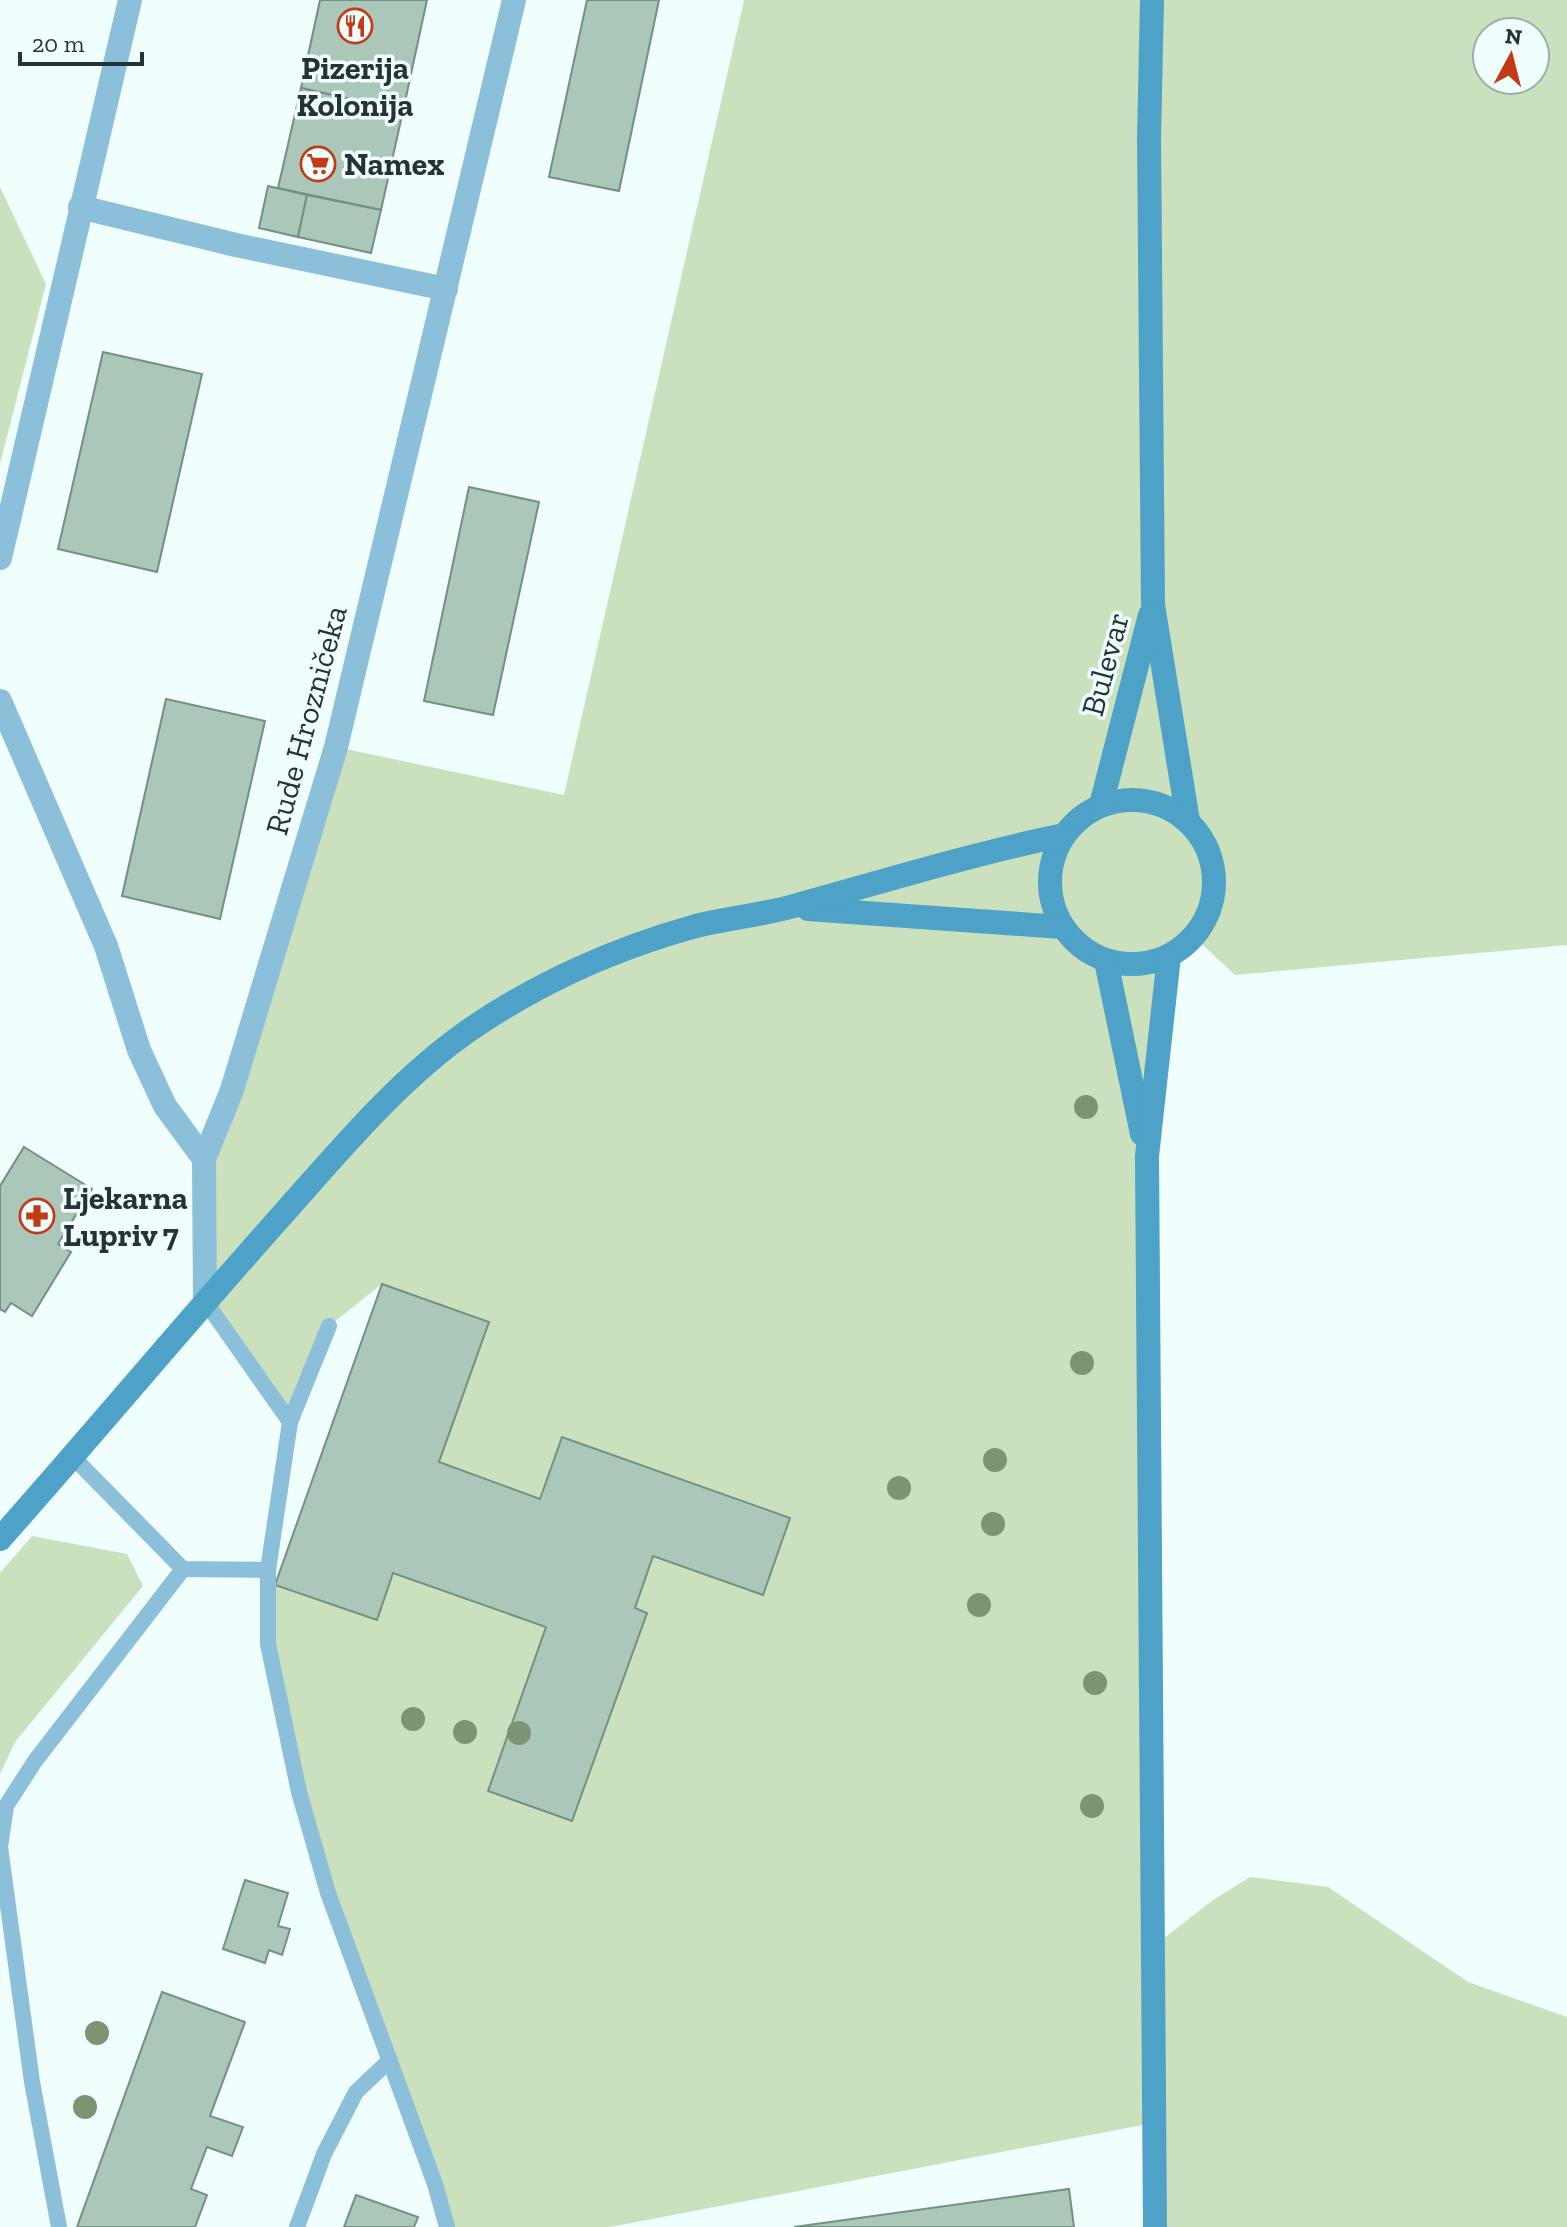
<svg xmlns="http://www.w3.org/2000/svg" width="1567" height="2227" viewBox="0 0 1567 2227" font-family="'Zilla Slab',serif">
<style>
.green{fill:#cbe0bd;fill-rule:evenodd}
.building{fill:#aac7b9;stroke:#749083;stroke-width:2}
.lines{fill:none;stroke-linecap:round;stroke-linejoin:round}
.lane{stroke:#8cbfd9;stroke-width:16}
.street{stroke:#8cbfd9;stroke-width:24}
.secondary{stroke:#4ea1c7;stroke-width:24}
.tree{fill:#7e9372}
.labels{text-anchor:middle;stroke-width:7;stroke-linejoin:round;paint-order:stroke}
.poi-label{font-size:32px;font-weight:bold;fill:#263334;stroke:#f0fefe;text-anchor:start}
.street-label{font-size:32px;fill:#263334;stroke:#f0fefe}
</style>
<rect width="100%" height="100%" fill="#f0fefe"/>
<g class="green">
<path d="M744,0H1567V945L1235,975L1194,937L1169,956L1147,1156L1154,1946L1213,1900L1250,1877L1328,1887L1468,1982L1567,2017V2227H1155L1153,2123L610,2227H447L328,1893L268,1644L275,1585L376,1620L393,1573L546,1627L488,1791L572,1821L646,1613L635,1608L653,1556L763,1595L790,1519L562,1437L540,1499L439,1462L489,1322L382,1284L329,1326L290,1422L205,1301L204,1159L336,747L564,795ZM1487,32H1535V80H1487Z"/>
<path d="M0,187L46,284L0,464Z"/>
<path d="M32,1536L127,1554L143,1586L15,1742L0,1774V1573Z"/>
</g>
<g class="building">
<path d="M320,0H427L403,111L301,88Z"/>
<path d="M587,0H659L619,191L549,177Z"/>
<path d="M301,88L403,111L381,210L278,188Z"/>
<path d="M268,186L307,195L298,237L259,228Z"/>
<path d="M307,195L381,210L371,253L298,237Z"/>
<path d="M103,352L202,374L157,572L58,549Z"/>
<path d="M469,487L539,502L493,715L424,701Z"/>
<path d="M166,699L265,721L220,919L122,896Z"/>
<path d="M24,1147L92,1189L58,1244L71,1252L32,1316L11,1303L5,1312L0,1309V1186Z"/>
<path d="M382,1284L489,1322L439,1462L540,1499L562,1437L790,1518L763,1595L653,1556L635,1608L647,1613L572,1821L488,1791L546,1627L393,1573L377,1620L275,1585Z"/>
<path d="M245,1880L288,1893L278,1926L290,1929L282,1955L269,1950L265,1963L223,1949Z"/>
<path d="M162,1992L245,2022L210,2116L243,2127L232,2156L207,2147L191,2189L207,2195L195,2227H77Z"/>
<path d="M1069,2189L1074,2227H794Z"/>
<path d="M356,2195L418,2217L414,2227H344Z"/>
</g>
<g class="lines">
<g class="lane">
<path d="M205,1301L290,1422"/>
<path d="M329,1326L290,1422L268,1570V1644L299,1792L328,1893L435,2184L447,2227"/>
<path d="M73,1457L183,1569L268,1570"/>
<path d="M59,2227L32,2082L0,1847L6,1806L35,1761L183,1569"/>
<path d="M297,2227L324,2154L356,2092L390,2060"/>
</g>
<g class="street">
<path d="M80,207L236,245L446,289"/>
<path d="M0,558L130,0"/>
<path d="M0,701L106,946L139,1050L165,1106L204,1159"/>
<path d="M205,1301L204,1159L232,1090L336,747L514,0"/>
</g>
<g class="secondary">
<path d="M1152,0L1149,139L1153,605L1188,821"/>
<circle cx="1132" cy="882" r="82"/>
<path d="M1101,805L1150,615"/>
<path d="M808,909L1062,927"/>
<path d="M1106,961L1142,1134"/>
<path d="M0,1539C96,1431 188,1320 284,1213C341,1149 397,1081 468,1031C536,984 616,948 696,926C728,918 762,915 794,906C884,881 972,854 1064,835"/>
<path d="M1155,2227L1147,1156L1169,956"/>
</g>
</g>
<g class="tree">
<circle cx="1086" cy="1107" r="12"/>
<circle cx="1082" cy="1363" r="12"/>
<circle cx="995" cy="1460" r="12"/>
<circle cx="899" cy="1488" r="12"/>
<circle cx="993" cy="1524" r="12"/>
<circle cx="979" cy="1605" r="12"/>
<circle cx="1095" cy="1683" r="12"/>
<circle cx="413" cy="1719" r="12"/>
<circle cx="465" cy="1732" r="12"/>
<circle cx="519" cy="1733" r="12"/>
<circle cx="1092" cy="1806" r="12"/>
<circle cx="97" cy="2033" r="12"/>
<circle cx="85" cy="2107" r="12"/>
</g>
<defs>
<g id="restaurant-ring" transform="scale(1.8)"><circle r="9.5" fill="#f0fefe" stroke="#c33a16" stroke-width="1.5"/><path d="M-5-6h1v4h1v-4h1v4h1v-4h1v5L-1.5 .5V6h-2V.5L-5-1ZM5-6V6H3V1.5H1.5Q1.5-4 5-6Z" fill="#c33a16"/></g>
<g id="supermarket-ring" transform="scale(1.8)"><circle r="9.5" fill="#f0fefe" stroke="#c33a16" stroke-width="1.5"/><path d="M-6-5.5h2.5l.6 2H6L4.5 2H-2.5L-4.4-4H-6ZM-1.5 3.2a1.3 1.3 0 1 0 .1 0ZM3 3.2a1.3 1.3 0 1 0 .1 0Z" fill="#c33a16"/></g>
<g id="pharmacy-ring" transform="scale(1.8)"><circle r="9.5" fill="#f0fefe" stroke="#c33a16" stroke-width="1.5"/><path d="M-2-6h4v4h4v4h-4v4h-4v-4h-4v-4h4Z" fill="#c33a16"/></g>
</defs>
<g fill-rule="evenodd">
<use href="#restaurant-ring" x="355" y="26"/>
<use href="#supermarket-ring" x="318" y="164"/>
<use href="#pharmacy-ring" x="37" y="1216"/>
</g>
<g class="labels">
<g class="poi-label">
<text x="355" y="79" text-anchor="middle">Pizerija<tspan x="355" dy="37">Kolonija</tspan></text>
<text x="344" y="175">Namex</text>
<text x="63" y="1209">Ljekarna<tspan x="63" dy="37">Lupriv 7</tspan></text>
</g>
<g class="street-label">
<text transform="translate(1105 664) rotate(-75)" y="11">Bulevar</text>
<text transform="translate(306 720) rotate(-75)" y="11">Rude Hrozničeka</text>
</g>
</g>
<g transform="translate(1511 56) rotate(7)"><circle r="38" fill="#f0fefe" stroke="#9fadad" stroke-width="2"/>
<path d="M0-6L14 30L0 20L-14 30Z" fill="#c33a16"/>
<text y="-12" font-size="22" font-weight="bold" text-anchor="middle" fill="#263334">N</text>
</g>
<path d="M20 52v12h122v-12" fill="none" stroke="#263334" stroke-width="4"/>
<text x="32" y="52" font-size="24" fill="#263334" stroke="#f0fefe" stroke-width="6" paint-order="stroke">20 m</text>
</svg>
